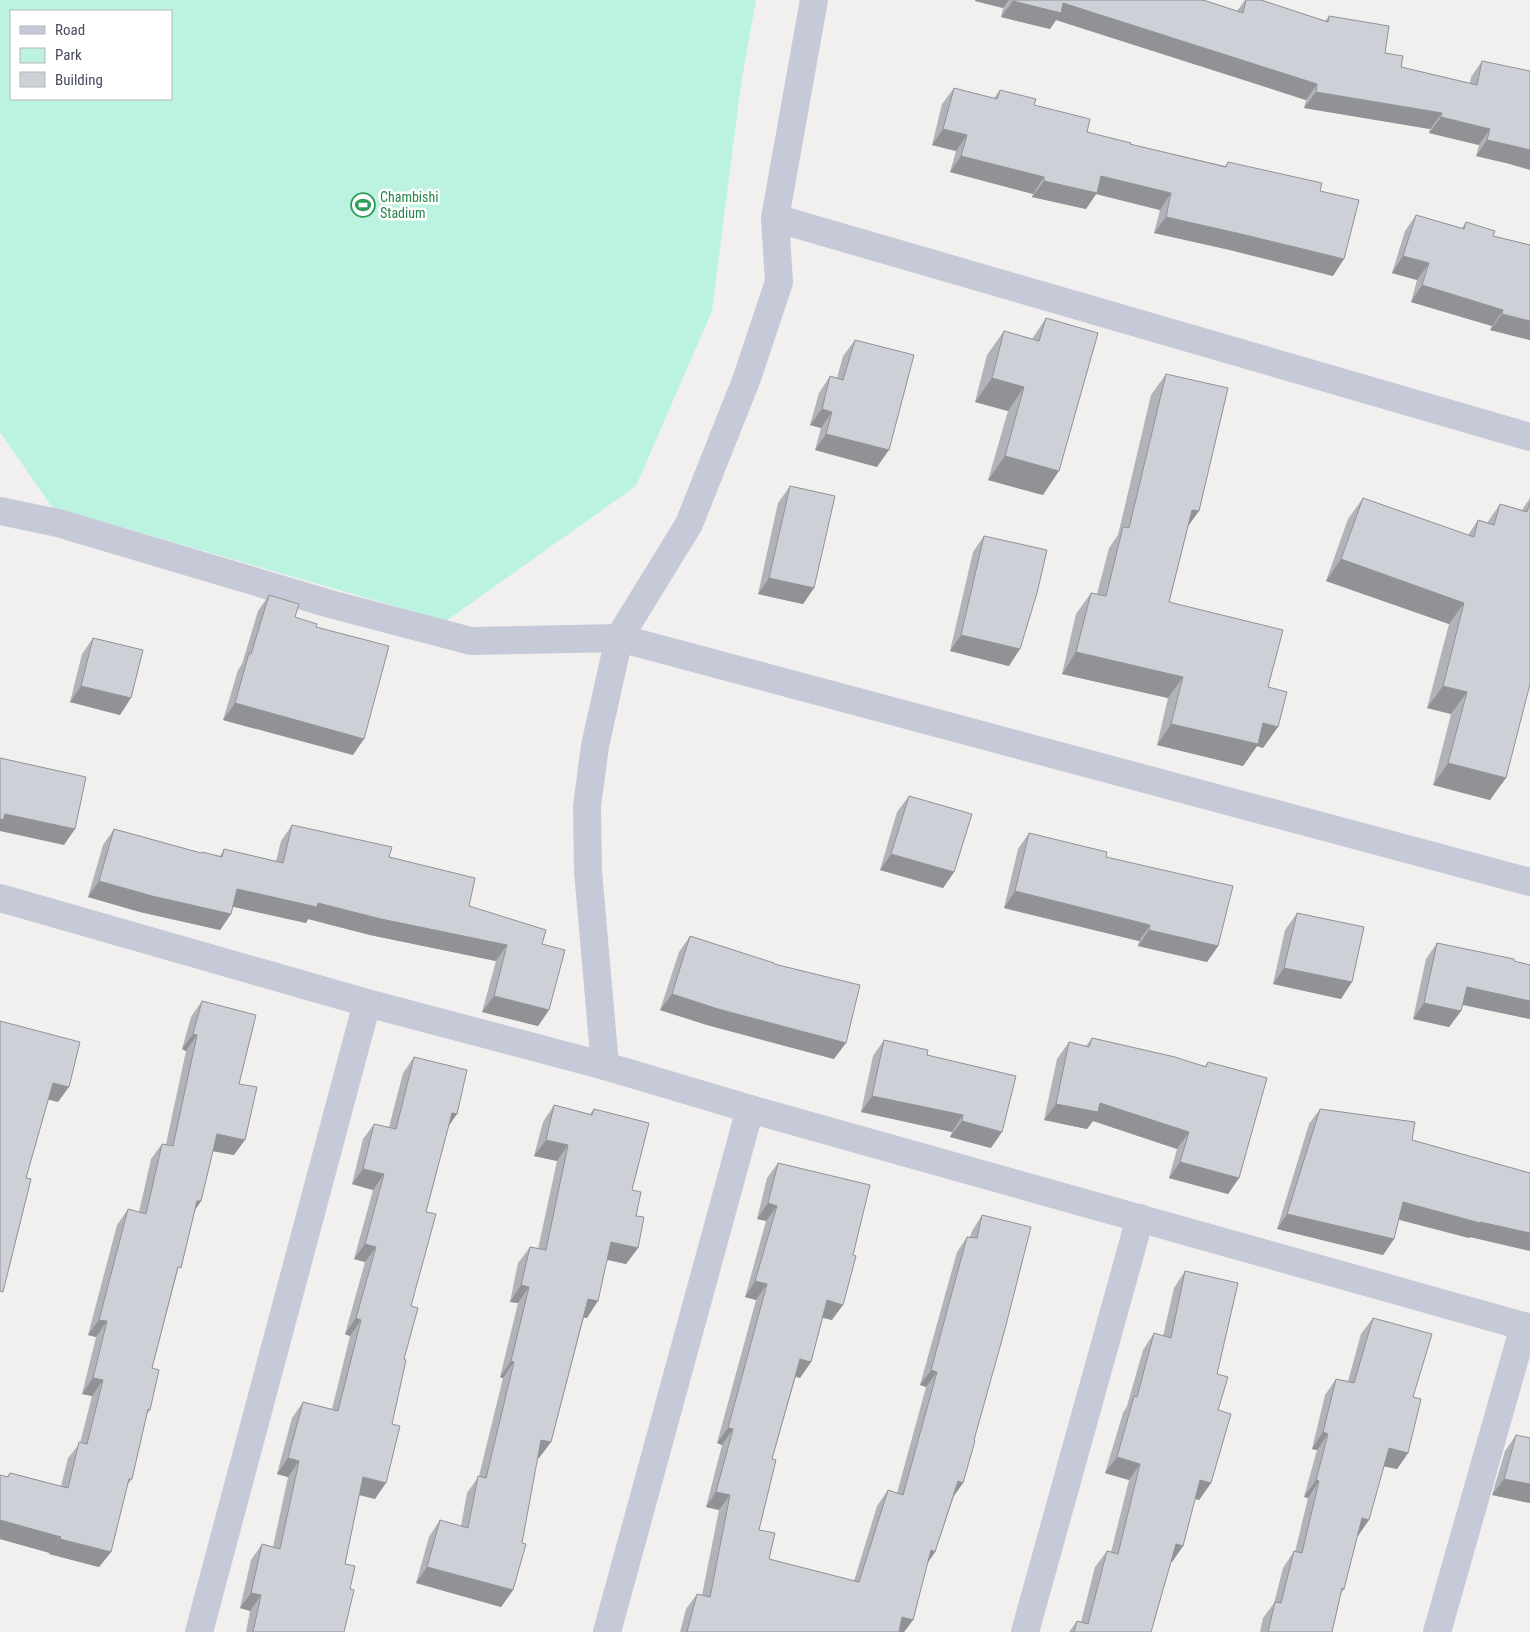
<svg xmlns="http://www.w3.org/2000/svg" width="1530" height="1632" viewBox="0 0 1530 1632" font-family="'Roboto Condensed',sans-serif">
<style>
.green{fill:#bbf2e0;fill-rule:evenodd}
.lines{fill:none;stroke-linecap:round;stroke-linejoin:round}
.street{stroke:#c5c9d8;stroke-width:28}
.wall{fill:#b1b3b9}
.shaded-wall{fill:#909296}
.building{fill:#ced0d7;stroke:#909296}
.labels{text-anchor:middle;stroke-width:5;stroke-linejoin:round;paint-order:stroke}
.leisure-label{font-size:14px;fill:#27864d;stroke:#fff;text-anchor:start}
</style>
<rect width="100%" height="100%" fill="#f2f0ef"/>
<path class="green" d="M0,0H756L741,84L712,311L636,486L446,621L52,507L0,432ZM11,11H171V99H11Z"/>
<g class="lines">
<g class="street">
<path d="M775,218L1530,437"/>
<path d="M0,511L58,523L330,604L471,641L619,638L1530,882"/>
<path d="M0,898L367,1003L605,1066L750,1109L1530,1328"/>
<path d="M605,1066L588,871L587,806L595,746L619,638L689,524L747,378L779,282L775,218L814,0"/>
<path d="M199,1632L367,1003"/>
<path d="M607,1632L750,1109"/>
<path d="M1025,1632L1140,1218"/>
<path d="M1437,1632L1524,1326"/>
</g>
</g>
<g class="wall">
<path d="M975,0H1203L1237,11L1245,0H1261L1325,21L1329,16L1385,53L1401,67L1470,83L1471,77L1482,61L1506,163L1476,156L1479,145L1429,133L1430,129L1304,108L1306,100L1056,20L1050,29L1001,17L1003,8L975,1Z"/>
<path d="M954,88L994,98L1000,90L1034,105L1087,132L1130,144L1225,166L1228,162L1320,191L1333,276L1230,250L1154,233L1160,210L1096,194L1086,209L1032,197L1033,194L950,172L956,151L932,145L942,104Z"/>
<path d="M1416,215L1462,228L1466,222L1493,236L1530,245V340L1490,330L1492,326L1411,302L1417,280L1392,273L1405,231Z"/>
<path d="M1046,318L1043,495L988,480L1008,411L975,402L987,355L1004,331L1032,339Z"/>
<path d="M855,340L877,467L815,450L821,428L810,425L819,393L830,376L837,378L843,356Z"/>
<path d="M1166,374L1188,527L1169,602L1268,687L1263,748L1257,746L1243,766L1157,745L1168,698L1062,674L1076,614L1091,593L1097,594L1109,548L1118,535L1151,395Z"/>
<path d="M790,486L814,588L803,604L758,594L778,503Z"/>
<path d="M1363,498L1468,535L1478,520L1487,523L1500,504L1522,510L1530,498V684L1490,800L1433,785L1451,714L1427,708L1449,624L1326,581L1348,519Z"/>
<path d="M984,536L1009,666L950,651L973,552Z"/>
<path d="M269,595L295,617L353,755L223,720L238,670L242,664L258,611Z"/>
<path d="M93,638L120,715L70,702L82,654Z"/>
<path d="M909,796L954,872L943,888L880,870L897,812Z"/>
<path d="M292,825L389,857L469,906L542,944L549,1010L538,1026L482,1012L496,961L370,935L308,919L306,923L233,906L231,914L220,930L140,912L88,897L103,845L114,829L201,853L202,852L220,856L224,849L276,861L281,841Z"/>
<path d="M1029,833L1106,857L1218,946L1207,962L1138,946L1139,941L1004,908L1018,849Z"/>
<path d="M1297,913L1341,999L1273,984L1285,930Z"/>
<path d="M690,936L774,964L834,1059L707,1025L660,1010L679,952Z"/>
<path d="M1437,943L1530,965V1019L1462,1005L1461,1011L1449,1027L1413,1019L1426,959Z"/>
<path d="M202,1001L239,1084L234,1155L213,1151L201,1201L195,1210L177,1273L152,1368L150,1410L147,1414L132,1479L127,1485L111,1552L99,1567L49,1554L50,1553L0,1539V1475L7,1477L10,1473L61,1486L68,1458L80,1443L92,1396L82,1394L96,1337L88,1335L117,1225L128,1209L139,1212L151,1159L162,1144H166L186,1051L182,1049L191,1017Z"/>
<path d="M1092,1038L1205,1066L1208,1062L1239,1178L1228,1194L1169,1178L1177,1149L1093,1121L1087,1129L1044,1120L1057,1059L1069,1042L1086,1046Z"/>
<path d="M884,1040L927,1055L991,1148L950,1137L952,1132L861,1112L873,1056Z"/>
<path d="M414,1057L457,1114L449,1125L426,1212L411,1306L404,1359L375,1499L359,1495L345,1564L350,1589L344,1632H246L250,1611L240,1608L251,1560L262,1544L273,1547L288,1477L277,1474L292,1418L303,1402L332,1409L350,1336L345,1334L365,1262L354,1259L373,1190L352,1184L363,1139L374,1124L389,1127L403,1073Z"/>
<path d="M554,1105L590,1114L594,1109L632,1190L636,1216L638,1248L626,1264L607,1260L587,1318L584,1317L551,1442L539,1458H537L513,1590L501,1607L416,1583L429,1537L440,1520L461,1526L467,1493L479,1476L503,1378L500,1377L518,1303L510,1302L518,1263L530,1247L538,1249L557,1161L534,1156L543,1122Z"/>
<path d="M1320,1109L1412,1140L1530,1173V1251L1470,1237L1469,1238L1399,1219L1394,1239L1383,1255L1277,1229L1309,1124Z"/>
<path d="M778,1163L832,1320L823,1318L811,1362L800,1378L796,1376L772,1459L759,1530L769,1559L854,1581L877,1506L888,1490L897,1493L926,1387L920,1385L957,1252L967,1237H970L972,1231L982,1215L974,1440L963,1483L954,1496L935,1552L927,1563L913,1620L904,1632H680L686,1609L697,1594L702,1595L719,1510L706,1507L722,1445L717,1443L756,1300L745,1297L766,1221L757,1219L767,1178Z"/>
<path d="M1185,1271L1217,1374L1218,1410L1211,1483L1199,1500L1195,1499L1183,1546L1172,1562H1171L1151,1632H1069L1077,1621L1081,1622L1095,1567L1107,1551L1111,1552L1129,1480L1105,1473L1123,1413L1127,1406L1143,1350L1154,1333L1163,1336L1174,1288Z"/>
<path d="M1373,1318L1413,1397L1408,1453L1397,1469L1384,1466L1358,1536H1357L1344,1589L1341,1594L1332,1632H1260L1263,1618L1274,1603L1283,1568L1294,1551L1295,1552L1308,1498L1304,1497L1317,1450L1312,1449L1325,1395L1336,1379L1348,1381L1361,1334Z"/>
<path d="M1516,1435L1530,1503L1492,1495L1505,1451Z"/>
</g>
<g class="shaded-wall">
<path d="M976,0H1009L1003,8L975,1Z"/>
<path d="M1013,1L1063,3L1317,84L1306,100L1056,20L1050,29L1001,17Z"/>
<path d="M1316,92L1442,113L1430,129L1304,108Z"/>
<path d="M1441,117L1490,129L1479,145L1429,133Z"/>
<path d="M943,129L967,135L956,151L932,145Z"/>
<path d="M1487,140L1518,147L1530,150V170L1506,163L1476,156Z"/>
<path d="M961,156L1044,177L1033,194L950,172Z"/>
<path d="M1101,176L1171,193L1160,210L1096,194L1086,209L1032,197L1044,181Z"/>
<path d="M1166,217L1241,234L1344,259L1333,276L1230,250L1154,233Z"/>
<path d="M1403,256L1429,263L1417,280L1392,273Z"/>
<path d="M1422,285L1503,310L1492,326L1411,302Z"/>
<path d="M1502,314L1530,321V340L1490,330Z"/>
<path d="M992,378L1024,387L1008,411L975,402Z"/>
<path d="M822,409L832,412L821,428L810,425Z"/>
<path d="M826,434L889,450L877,467L815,450Z"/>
<path d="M1005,456L1059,471L1043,495L988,480Z"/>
<path d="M1192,510L1199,511L1184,532Z"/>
<path d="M1341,559L1464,603L1449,624L1326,581Z"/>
<path d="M769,578L814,588L803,604L758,594Z"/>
<path d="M961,635L1020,649L1009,666L950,651Z"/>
<path d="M1076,652L1183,677L1168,698L1062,674Z"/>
<path d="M81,686L131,698L120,715L70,702Z"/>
<path d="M1443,686L1467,692L1451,714L1427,708Z"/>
<path d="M235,703L364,739L353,755L223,720Z"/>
<path d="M1263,723L1278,727L1263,748L1257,746L1243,766L1157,745L1171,724Z"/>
<path d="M1448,763L1506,778L1490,800L1433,785Z"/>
<path d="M5,814L75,829L64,845L0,831V819Z"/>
<path d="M891,854L954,872L943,888L880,870Z"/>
<path d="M99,881L231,914L220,930L140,912L88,897Z"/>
<path d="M237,889L318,903L507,945L496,961L370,935L308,919L306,923L225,905Z"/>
<path d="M1015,891L1150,925L1139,941L1004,908Z"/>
<path d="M1149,930L1218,946L1207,962L1138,946Z"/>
<path d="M1284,968L1352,982L1341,999L1273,984Z"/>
<path d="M1467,987L1530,1001V1019L1455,1003Z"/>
<path d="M672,994L846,1043L834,1059L707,1025L660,1010Z"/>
<path d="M494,996L549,1010L538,1026L482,1012Z"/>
<path d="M1424,1003L1461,1011L1449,1027L1413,1019Z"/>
<path d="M193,1034L197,1035L186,1051L182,1049Z"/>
<path d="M53,1083L69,1087L58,1102L42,1098Z"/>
<path d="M872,1096L963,1115L952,1132L861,1112Z"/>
<path d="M1100,1103L1189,1132L1177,1149L1093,1121L1087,1129L1044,1120L1056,1104Z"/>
<path d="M452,1113L457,1114L446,1130Z"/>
<path d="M962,1121L1002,1132L991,1148L950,1137Z"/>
<path d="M217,1134L245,1140L234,1155L206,1150Z"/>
<path d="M546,1140L568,1145L557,1161L534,1156Z"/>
<path d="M1180,1162L1239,1178L1228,1194L1169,1178Z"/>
<path d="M363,1169L384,1174L373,1190L352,1184Z"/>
<path d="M197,1201H201L190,1217Z"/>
<path d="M1403,1202L1530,1233V1251L1470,1237L1469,1238L1392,1218Z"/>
<path d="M768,1203L777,1206L766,1221L757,1219Z"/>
<path d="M1287,1214L1394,1239L1383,1255L1277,1229Z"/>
<path d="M611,1242L638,1248L626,1264L600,1258Z"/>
<path d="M365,1244L376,1247L365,1262L354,1259Z"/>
<path d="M755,1281L767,1284L756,1300L745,1297Z"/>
<path d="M521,1285L529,1287L518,1303L510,1302Z"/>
<path d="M588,1299L598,1301L587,1318L577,1316Z"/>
<path d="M827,1300L843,1305L832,1320L816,1316Z"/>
<path d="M356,1318L361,1320L350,1336L345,1334Z"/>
<path d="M99,1320L107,1321L96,1337L88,1335Z"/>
<path d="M800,1359L811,1362L800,1378L790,1375Z"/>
<path d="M511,1361L514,1362L503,1378L500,1377Z"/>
<path d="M931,1370L937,1372L926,1387L920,1385Z"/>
<path d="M93,1378L103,1380L92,1396L82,1394Z"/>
<path d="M728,1428L733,1429L722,1445L717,1443Z"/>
<path d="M1323,1432L1328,1434L1317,1450L1312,1449Z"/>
<path d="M541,1440L551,1442L539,1458L529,1456Z"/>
<path d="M1389,1448L1408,1453L1397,1469L1377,1465Z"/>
<path d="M1117,1457L1140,1464L1129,1480L1105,1473Z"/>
<path d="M288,1458L299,1461L288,1477L277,1474Z"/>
<path d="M363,1477L386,1483L375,1499L352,1493Z"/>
<path d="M1504,1479L1530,1484V1503L1492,1495Z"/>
<path d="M1200,1480L1211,1483L1199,1500L1188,1497Z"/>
<path d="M1316,1480L1319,1481L1308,1498L1304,1497Z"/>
<path d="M958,1481L963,1483L952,1498Z"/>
<path d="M716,1492L730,1495L719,1510L706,1507Z"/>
<path d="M1362,1518L1369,1520L1358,1536L1350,1534Z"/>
<path d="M0,1520L61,1537L50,1553L0,1539Z"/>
<path d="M60,1539L111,1552L99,1567L49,1554Z"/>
<path d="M1176,1544L1183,1546L1172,1562L1165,1560Z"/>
<path d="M931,1550L935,1552L925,1567Z"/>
<path d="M427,1567L513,1590L501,1607L416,1583Z"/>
<path d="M251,1593L261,1595L250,1611L240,1608Z"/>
<path d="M902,1617L913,1620L904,1632H892Z"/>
</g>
<g class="building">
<path d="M1013,0H1203L1243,13L1246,0H1261L1328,22L1329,16L1389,26L1385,53L1403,56L1401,67L1477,85L1482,61L1530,71V150L1518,147L1487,140L1490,129L1441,117L1442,113L1316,92L1317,84L1063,3L1061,13L1013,1Z"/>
<path d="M954,88L997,99L1000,90L1036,99L1034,105L1090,119L1087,132L1131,143L1130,144L1226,167L1228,162L1322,183L1320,191L1359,200L1344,259L1241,234L1166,217L1171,193L1101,176L1097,193L1044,181V177L961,156L967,135L943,129Z"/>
<path d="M1416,215L1464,229L1466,222L1495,231L1493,236L1530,245V321L1502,314L1503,310L1422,285L1429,263L1403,256Z"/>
<path d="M1046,318L1098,333L1059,471L1005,456L1024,387L992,378L1004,331L1039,341Z"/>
<path d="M855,340L914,355L889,450L826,434L832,412L822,409L830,376L843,380Z"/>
<path d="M1166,374L1228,388L1199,511L1192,510L1169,602L1283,630L1268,687L1287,692L1278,727L1263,723L1258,744L1171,724L1183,677L1076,652L1091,593L1106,596L1123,527L1129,528Z"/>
<path d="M790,486L835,496L814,588L769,578Z"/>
<path d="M1363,498L1474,537L1478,520L1494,525L1500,504L1527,512L1530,502V684L1506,778L1448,763L1467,692L1443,686L1464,603L1341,559Z"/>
<path d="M984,536L1047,550L1037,593L1020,649L961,635Z"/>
<path d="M269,595L299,604L295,617L317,624L316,627L389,646L364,739L235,703L249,653L251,654Z"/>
<path d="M93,638L143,650L131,698L81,686Z"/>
<path d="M0,758L86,777L75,829L5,814L3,820L0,819Z"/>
<path d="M909,796L972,814L954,872L891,854Z"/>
<path d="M292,825L392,847L389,857L475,878L469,906L546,930L542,944L565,950L549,1010L494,996L507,945L381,919L318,903L317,907L237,889L231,914L152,896L99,881L114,829L201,853L202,852L222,857L224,849L283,863Z"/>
<path d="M1029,833L1107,852L1106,857L1233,886L1218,946L1149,930L1150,925L1015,891Z"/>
<path d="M1297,913L1364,927L1352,982L1284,968Z"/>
<path d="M690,936L774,963V964L860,985L846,1043L718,1009L672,994Z"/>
<path d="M1437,943L1514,959V961L1530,965V1001L1467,987L1461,1011L1424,1003Z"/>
<path d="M202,1001L256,1015L239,1084L257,1087L245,1140L217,1134L201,1201H197L181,1268L178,1267L152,1368L159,1370L150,1410L148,1409L132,1479H129L111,1552L60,1539L61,1537L0,1520V1475L8,1477L10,1473L68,1488L79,1442L87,1444L103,1380L93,1378L107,1321L99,1320L128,1209L146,1214L162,1144L173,1146L197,1035L193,1034Z"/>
<path d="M0,1021L80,1042L69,1087L53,1083L26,1178L31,1179L3,1292L0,1291Z"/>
<path d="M1092,1038L1175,1057L1206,1067L1208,1062L1267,1078L1239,1178L1180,1162L1189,1132L1100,1103L1098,1112L1056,1104L1069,1042L1089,1047Z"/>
<path d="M884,1040L928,1050L927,1055L1016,1076L1002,1132L962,1121L963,1115L872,1096Z"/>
<path d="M414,1057L467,1070L457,1114L452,1113L426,1212L436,1214L411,1306L418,1308L404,1359L406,1360L392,1424L400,1426L386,1483L363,1477L345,1564L355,1566L350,1589L354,1590L344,1632H253L261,1595L251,1593L262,1544L280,1549L299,1461L288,1458L303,1402L338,1411L361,1320L356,1318L376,1247L365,1244L384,1174L363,1169L374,1124L396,1129Z"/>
<path d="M554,1105L592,1115L594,1109L649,1123L632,1190L641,1192L636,1216L644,1217L638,1248L611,1242L598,1301L588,1299L551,1442L541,1440L522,1543L526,1544L513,1590L427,1567L440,1520L468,1528L478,1476L486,1478L514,1362L511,1361L529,1287L521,1285L530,1247L546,1250L568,1145L546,1140Z"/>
<path d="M1320,1109L1415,1122L1412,1140L1530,1173V1233L1480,1222V1223L1403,1202L1394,1239L1287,1214Z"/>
<path d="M778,1163L870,1185L853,1255L856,1256L843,1305L827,1300L811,1362L800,1359L772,1459L776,1460L759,1530L775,1533L769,1559L859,1582L888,1490L903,1495L937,1372L931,1370L967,1237L977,1238L982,1215L1031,1227L1005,1329L974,1440L975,1441L963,1483L958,1481L935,1552L931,1550L913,1620L902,1617L899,1632H687L697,1594L710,1597L730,1495L716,1492L733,1429L728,1428L767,1284L755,1281L777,1206L768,1203Z"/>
<path d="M1185,1271L1238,1283L1217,1374L1228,1377L1218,1410L1231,1414L1211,1483L1200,1480L1183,1546L1176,1544L1151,1632H1074L1077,1621L1088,1624L1107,1551L1118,1554L1140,1464L1117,1457L1134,1396L1137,1397L1154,1333L1171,1338Z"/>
<path d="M1373,1318L1432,1334L1413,1397L1421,1399L1408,1453L1389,1448L1369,1520L1362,1518L1344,1589L1342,1588L1332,1632H1268L1275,1602L1281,1603L1294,1551L1302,1553L1319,1481L1316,1480L1328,1434L1323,1432L1336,1379L1354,1383Z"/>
<path d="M1516,1435L1530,1438V1484L1504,1479Z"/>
</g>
<defs>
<g id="stadium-ring" transform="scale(1.25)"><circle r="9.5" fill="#fff" stroke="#2e9e5b" stroke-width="1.5"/><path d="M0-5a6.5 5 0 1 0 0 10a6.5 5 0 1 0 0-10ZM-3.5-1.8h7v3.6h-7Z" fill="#2e9e5b"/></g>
</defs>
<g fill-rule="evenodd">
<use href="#stadium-ring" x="363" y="205"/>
</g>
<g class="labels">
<g class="leisure-label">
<text x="380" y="202">Chambishi<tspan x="380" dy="16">Stadium</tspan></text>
</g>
</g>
<rect x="10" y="10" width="162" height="90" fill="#ffffff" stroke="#b5b7bf"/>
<rect x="20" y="26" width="25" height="8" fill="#c5c9d8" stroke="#b5b7bf"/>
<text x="55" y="35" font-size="15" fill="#464c5e">Road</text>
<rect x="20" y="48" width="25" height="15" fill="#bbf2e0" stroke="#b5b7bf"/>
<text x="55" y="60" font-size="15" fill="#464c5e">Park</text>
<rect x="20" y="72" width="25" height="15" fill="#ced0d7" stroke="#b5b7bf"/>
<text x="55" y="85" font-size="15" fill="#464c5e">Building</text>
</svg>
